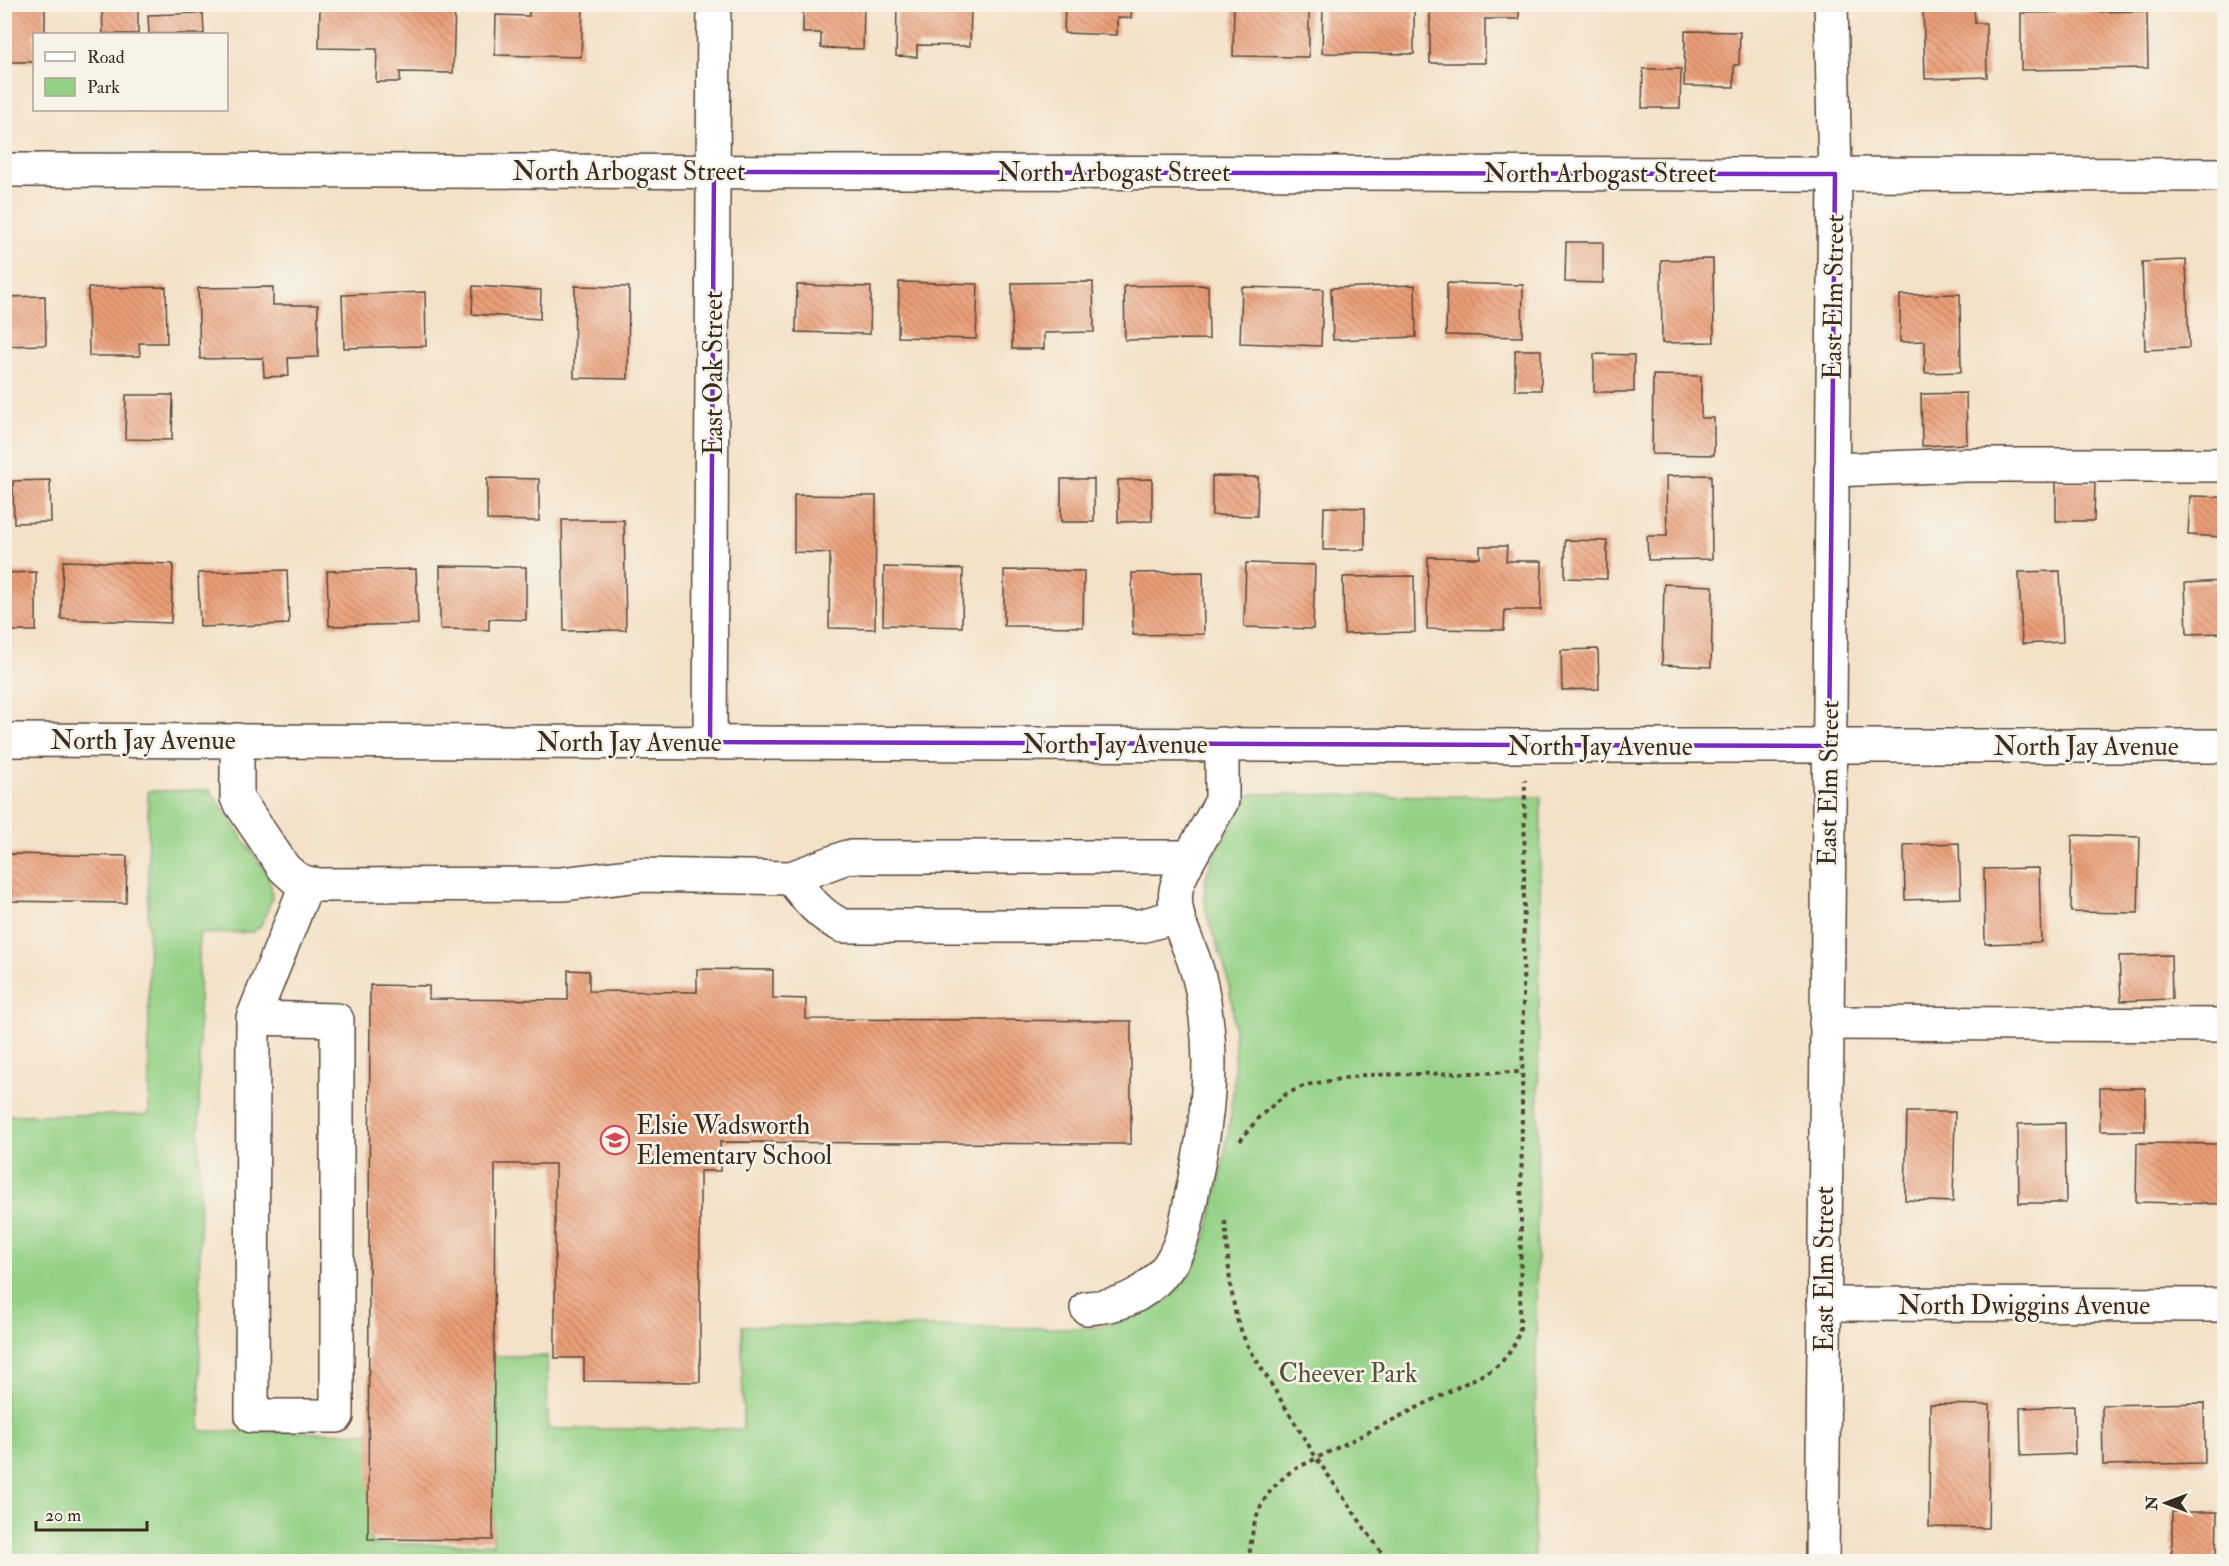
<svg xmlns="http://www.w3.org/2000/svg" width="2229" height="1566" viewBox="0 0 2229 1566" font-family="'IM FELL Double Pica',serif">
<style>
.park{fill:#94d186;stroke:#687e52;stroke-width:1.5}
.building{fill:url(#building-back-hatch)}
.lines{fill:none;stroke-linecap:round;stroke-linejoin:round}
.minor-casing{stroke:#574538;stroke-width:36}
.path{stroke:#574538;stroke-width:4;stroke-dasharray:4.5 4.5;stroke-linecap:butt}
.minor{stroke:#fff;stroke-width:33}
.marked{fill:none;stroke:#7b2cbf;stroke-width:4.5;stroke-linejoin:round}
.labels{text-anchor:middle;stroke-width:5;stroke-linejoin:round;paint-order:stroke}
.street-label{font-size:26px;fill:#3b2a1e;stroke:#f7f3e8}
.poi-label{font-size:26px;fill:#3b2a1e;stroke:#f7f3e8;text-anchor:start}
.park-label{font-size:26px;fill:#515438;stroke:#f7f3e8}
</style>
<defs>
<pattern id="building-back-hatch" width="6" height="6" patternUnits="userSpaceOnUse" patternTransform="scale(1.5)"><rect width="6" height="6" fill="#ea9d77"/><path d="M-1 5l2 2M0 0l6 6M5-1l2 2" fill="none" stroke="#bf8061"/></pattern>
</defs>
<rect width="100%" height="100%" fill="#f7f3e8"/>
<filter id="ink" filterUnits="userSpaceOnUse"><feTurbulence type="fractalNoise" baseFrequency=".0167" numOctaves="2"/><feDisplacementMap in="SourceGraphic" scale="12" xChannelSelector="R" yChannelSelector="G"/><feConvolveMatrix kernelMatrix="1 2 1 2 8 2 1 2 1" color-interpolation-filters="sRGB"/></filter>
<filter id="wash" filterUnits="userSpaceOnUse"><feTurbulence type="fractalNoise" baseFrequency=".008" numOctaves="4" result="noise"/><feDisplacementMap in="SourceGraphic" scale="24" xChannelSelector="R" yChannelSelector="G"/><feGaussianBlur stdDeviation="1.35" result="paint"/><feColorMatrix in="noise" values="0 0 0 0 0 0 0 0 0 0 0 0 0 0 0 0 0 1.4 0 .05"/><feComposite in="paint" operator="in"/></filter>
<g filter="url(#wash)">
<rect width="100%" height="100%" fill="#f3e1c8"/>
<path class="park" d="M210,790L267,874L271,886L272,899L260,927L252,932L199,934L200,1431L371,1433V1544H493V1356H547L548,1429H743L742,1326L1089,1328C1127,1322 1165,1312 1187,1278C1203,1254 1210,1224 1216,1196C1232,1126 1242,1051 1228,980C1221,946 1198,913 1206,878C1213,849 1236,820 1251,794L1541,797L1534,1561L5,1562V1115H149L148,791Z"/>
<g id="blocks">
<g class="building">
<path d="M4,4H45V34H34V62H4Z"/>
<path d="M102,4H138V34H103Z"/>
<path d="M320,4H455L453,73L400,72V82H376L377,49L319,48Z"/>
<path d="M803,4H864L863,49L821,48V33H803Z"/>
<path d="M897,4H971L970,46L917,45V57L896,56Z"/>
<path d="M1065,4H1132L1131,18H1117V35L1064,33Z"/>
<path d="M1323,4H1414V54L1322,53Z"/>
<path d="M1430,4H1519V19H1485V63H1430Z"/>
<path d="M1923,4H1974L1975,23H1986L1987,77L1925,79Z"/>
<path d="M529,5L583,6L581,57L495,55L496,15L529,16Z"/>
<path d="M1234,5H1309V57L1233,56Z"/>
<path d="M2147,11L2148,68L2021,70V13Z"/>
<path d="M203,13L204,34H149L148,15Z"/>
<path d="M1685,31L1740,32L1739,65H1734V87L1684,86Z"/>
<path d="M1643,69H1681L1680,108H1642Z"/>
<path d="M1566,242H1603V283L1565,282Z"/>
<path d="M1713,259L1714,342L1662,343L1661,260Z"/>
<path d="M2186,260L2189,348L2145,350L2142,262Z"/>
<path d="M899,282L978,284L976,339L898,337Z"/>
<path d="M1093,282L1094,332L1044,333V349H1012V283Z"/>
<path d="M1447,283L1523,285L1522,337L1446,335Z"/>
<path d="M797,285L871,287L870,334L796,332Z"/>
<path d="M1208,285L1209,339L1125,340L1124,286Z"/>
<path d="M1415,285L1416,337L1333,340L1331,288Z"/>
<path d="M473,286L541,290L540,319L472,314Z"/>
<path d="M575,286L629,287L628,379L574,378Z"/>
<path d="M166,287L167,343H139L140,356H89L88,288Z"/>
<path d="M273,287V305H318V357L288,358L289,376L264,377L263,358L200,359L198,288Z"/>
<path d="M1242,287L1323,289L1321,346L1240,343Z"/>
<path d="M425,292L426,346L344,348L342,295Z"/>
<path d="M1960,294L1961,372L1925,373V341L1900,342V295Z"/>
<path d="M45,296L46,345L4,346V297Z"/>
<rect x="1515" y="350" width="26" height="40"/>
<path d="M1594,354L1634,355V392H1594Z"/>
<path d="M1653,375L1701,376V418H1714V455L1652,454Z"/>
<path d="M1966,393L1967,444L1922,446L1921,394Z"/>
<path d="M126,395H173L172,440L125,439Z"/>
<path d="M1711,475L1712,559L1648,560L1647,536H1667L1666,476Z"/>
<path d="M1212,476L1258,477L1257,516L1212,515Z"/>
<path d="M487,478L539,479V521L487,520Z"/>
<rect x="1061" y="479" width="33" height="43"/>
<path d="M1152,479V521L1118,522V480Z"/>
<path d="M50,480L51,522L14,523L13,481Z"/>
<path d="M2056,481L2095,482L2094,521H2056Z"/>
<path d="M794,495L876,496L875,629L829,628L830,553L794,552Z"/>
<path d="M2190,496L2224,497L2222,537L2188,535Z"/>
<path d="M1324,507L1365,508V550H1323Z"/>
<path d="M562,520H624L626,630L564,631Z"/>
<path d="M1565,540L1607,541V579L1565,578Z"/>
<path d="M1480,546H1507L1506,561H1542L1541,610H1505L1504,630L1427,629L1428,557L1480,558Z"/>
<path d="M63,561L173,564L171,623L61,619Z"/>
<path d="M1246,563L1315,565L1313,629L1244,627Z"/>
<path d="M440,566L526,567V620L489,619V630L440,629Z"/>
<path d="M884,567L963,569L962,627L883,625Z"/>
<path d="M416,569L418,624L329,626L327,571Z"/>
<path d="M287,570L289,624L200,627L198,573Z"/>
<path d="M1004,570L1084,571L1083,627L1004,626Z"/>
<path d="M2060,571L2063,642L2022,644L2019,572Z"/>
<path d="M36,572V631H4V573Z"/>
<path d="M1203,572L1204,634L1133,635L1132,573Z"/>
<path d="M1414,576L1415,632L1344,634L1343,577Z"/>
<path d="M2224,581V633L2187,634L2185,583Z"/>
<path d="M1664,584L1713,586L1711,667L1662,665Z"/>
<path d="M1598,649L1599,689L1562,690L1561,650Z"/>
<path d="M2072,835L2140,837L2138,913L2071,912Z"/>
<path d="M1959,843L1961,898L1905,900L1904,845Z"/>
<path d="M4,854L127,856L126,903L4,901Z"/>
<path d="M2039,868L2041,942L1985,944L1984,869Z"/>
<path d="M2171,955L2172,999L2121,1001L2119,956Z"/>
<path d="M697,969L773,970V998L806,999V1019L1131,1021V1144L720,1142V1171H700V1382L584,1381V1358H555V1164H495L493,1540L368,1539L370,985L429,986V999L568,1000V970L589,971V991L697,992Z"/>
<rect x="2100" y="1088" width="45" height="43"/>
<path d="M1907,1112H1955L1953,1202L1905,1200Z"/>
<path d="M2065,1123L2066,1203H2019L2018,1124Z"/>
<path d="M2137,1143L2224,1144V1204L2136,1202Z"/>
<path d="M2204,1403L2205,1463L2103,1465L2102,1405Z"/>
<path d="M1930,1404L1990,1405L1988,1528L1929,1527Z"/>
<path d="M2074,1406L2075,1454L2021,1456L2020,1408Z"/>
<path d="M2172,1512H2217L2216,1560L2172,1559Z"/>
</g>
</g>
</g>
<g filter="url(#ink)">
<use href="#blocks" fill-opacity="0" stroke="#574538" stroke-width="1.5"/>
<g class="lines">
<g class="minor-casing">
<g id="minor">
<path d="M4,170L2224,175"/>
<path d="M1831,470L1966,465H2224"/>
<path d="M4,740L1525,746H2224"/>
<path d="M237,740V798L284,868L295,878L307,883L321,885L562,884L639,875L791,878L847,857H1190L1222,801V744"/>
<path d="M710,742L714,4"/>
<path d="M791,878C806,897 820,916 843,926H1141L1177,916"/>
<path d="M253,1018L337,1020V1416H252L253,1018L307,883"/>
<path d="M1826,1023L2224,1025"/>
<path d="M1824,1304L2224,1305"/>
<path d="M1087,1308C1119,1306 1140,1298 1163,1273C1182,1252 1187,1220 1192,1193C1205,1134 1214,1078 1206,1017C1204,999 1201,981 1195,964C1188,941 1172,916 1176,890C1178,878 1185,867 1190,857"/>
<path d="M1822,1562L1835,174L1831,4"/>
</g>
</g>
<g class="path">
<path d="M1240,1141L1259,1117L1286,1094L1306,1085L1364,1075L1521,1072"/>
<path d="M1225,1221L1230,1282L1236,1317L1246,1343L1317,1459L1381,1552"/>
<path d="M1249,1562C1252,1520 1259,1495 1293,1470L1492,1370C1506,1359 1516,1346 1520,1328L1525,780"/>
</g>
<use href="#minor" class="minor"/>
</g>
</g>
<path class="marked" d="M714,172L1835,174L1829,746L710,742Z"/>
<defs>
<g id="school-ring" transform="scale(1.5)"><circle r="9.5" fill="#f7f3e8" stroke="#d1495b" stroke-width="1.5"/><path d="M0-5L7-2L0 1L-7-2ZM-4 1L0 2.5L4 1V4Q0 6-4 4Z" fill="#d1495b"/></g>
</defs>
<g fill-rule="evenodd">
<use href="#school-ring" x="615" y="1140"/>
</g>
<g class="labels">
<g class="street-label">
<text x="629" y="180">North Arbogast Street</text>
<text x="1114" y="181">North Arbogast Street</text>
<text x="1600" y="182">North Arbogast Street</text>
<text transform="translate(1833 297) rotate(-89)" y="9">East Elm Street</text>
<text transform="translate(713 373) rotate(-90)" y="9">East Oak Street</text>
<text x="143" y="749">North Jay Avenue</text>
<text x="629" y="751">North Jay Avenue</text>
<text x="1115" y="753">North Jay Avenue</text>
<text x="1600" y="755">North Jay Avenue</text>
<text x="2086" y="755">North Jay Avenue</text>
<text transform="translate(1828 783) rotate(-89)" y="9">East Elm Street</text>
<text transform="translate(1824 1269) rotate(-90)" y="9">East Elm Street</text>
<text x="2024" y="1314">North Dwiggins Avenue</text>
</g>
<g class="poi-label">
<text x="636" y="1134">Elsie Wadsworth<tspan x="636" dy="30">Elementary School</tspan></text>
</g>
<g class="park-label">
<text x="1348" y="1382">Cheever Park</text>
</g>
</g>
<rect width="2229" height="1566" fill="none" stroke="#f7f3e8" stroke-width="24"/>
<rect x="33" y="33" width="195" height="78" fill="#f7f3e8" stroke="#aca397" stroke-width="1.5"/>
<rect x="45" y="52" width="30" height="9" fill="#ffffff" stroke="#aca397" stroke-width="1.5"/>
<text x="87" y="63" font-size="18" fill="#3b2a1e">Road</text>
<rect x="45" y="78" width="30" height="18" fill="#94d186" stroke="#aca397" stroke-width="1.5"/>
<text x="87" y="93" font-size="18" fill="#3b2a1e">Park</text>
<g transform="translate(2166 1503) rotate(270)" stroke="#f7f3e8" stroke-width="4.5" paint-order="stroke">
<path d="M0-4.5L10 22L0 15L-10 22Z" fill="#3b2a1e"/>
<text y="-9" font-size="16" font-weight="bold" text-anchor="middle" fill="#3b2a1e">N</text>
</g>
<path d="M36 1521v9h111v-9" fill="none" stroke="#3b2a1e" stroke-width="3"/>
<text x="45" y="1521" font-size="18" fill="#3b2a1e" stroke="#f7f3e8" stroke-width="4.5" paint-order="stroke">20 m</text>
</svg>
